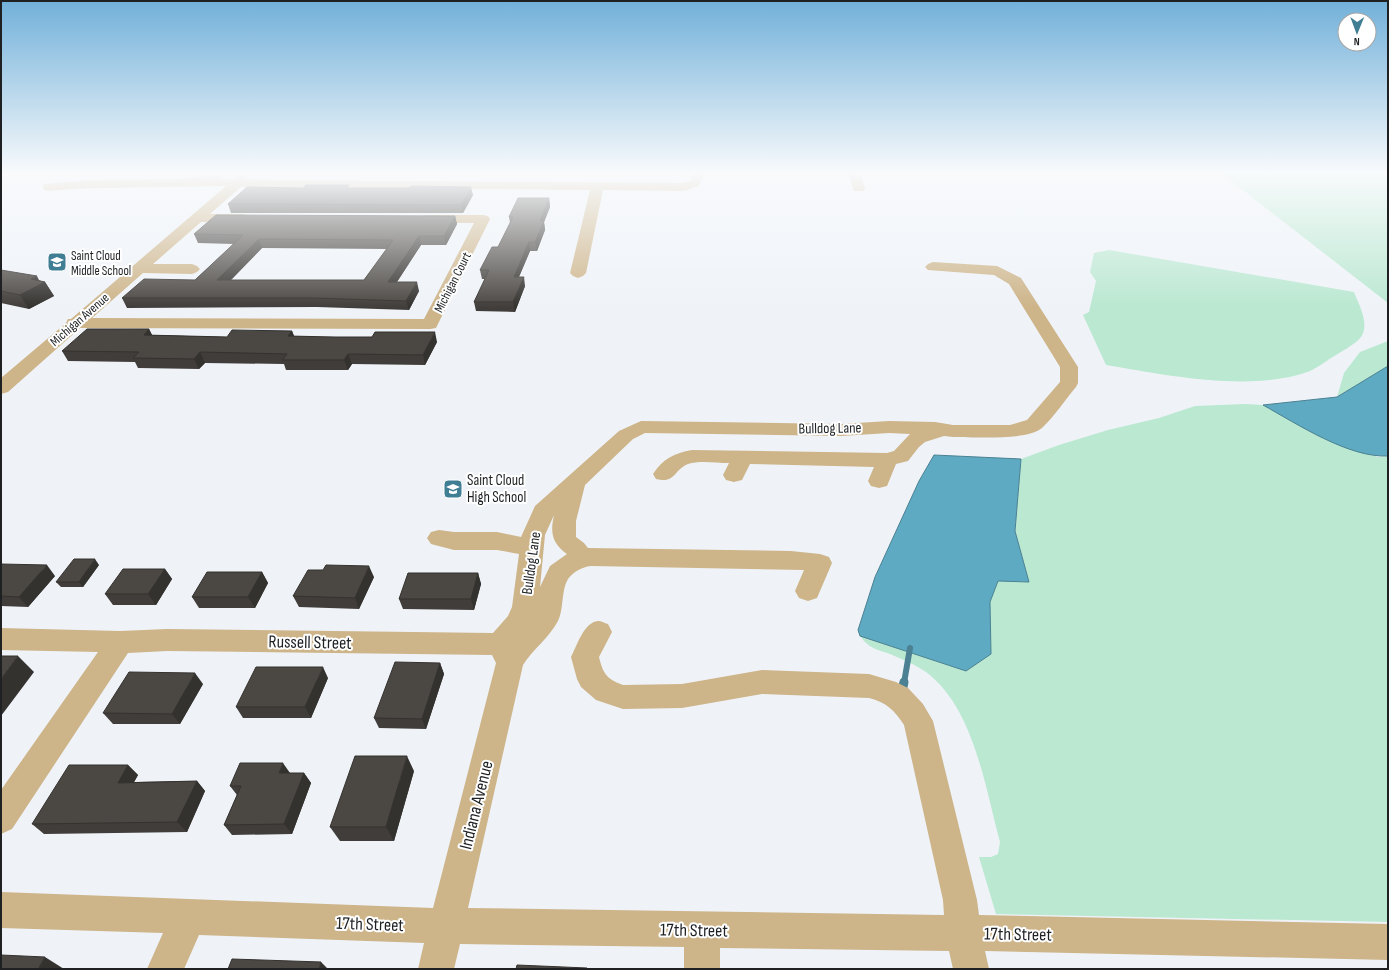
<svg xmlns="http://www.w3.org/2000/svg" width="1389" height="970" viewBox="0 0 1389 970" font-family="'Sofia Sans Condensed',sans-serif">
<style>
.green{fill:#bae8d1}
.water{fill:#5eaac2;stroke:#4b8192}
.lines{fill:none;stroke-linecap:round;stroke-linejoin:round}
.stream-far1{stroke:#4b8192;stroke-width:6}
.stream{stroke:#4b8192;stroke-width:9}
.minor{fill:#cdb489;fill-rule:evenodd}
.wall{fill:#403d3a;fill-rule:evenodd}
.shaded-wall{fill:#34322f}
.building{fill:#4b4743;stroke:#34322f;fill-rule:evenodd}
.labels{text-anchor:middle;stroke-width:4;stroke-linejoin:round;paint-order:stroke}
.far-poi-label{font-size:13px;fill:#1e2022;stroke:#fff;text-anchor:start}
.far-street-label{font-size:13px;fill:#1e2022;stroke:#fff}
.street-label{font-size:15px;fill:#1e2022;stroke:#fff}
.poi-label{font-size:15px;fill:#1e2022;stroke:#fff;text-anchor:start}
.near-street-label{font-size:18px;fill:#1e2022;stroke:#fff}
</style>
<rect width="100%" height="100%" fill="#eff3f8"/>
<g class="green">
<path d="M1221,173H1388V303Z"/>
<path d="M1109,250L1354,292C1360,307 1373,330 1356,342C1350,347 1342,351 1336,355C1327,360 1319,367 1310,371C1251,393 1166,375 1106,365L1083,315L1089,312L1096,281L1090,272L1094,253Z"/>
<path d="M1388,341V366L1337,397L1344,373L1360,352Z"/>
<path d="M1245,404L1263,405L1337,444L1378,457L1388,456V922L996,914L979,857H991L998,854L1000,842C985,787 974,708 926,672C916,665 902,659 890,654C878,650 868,648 860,636L966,671L991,654L990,602L998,581L1029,582L1015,531L1021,459L1059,445L1108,430L1159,418L1195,406Z"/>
</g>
<g class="water">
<path d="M1388,366V456C1349,458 1297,424 1263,405L1337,397Z"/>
<path d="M934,455L1021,459L1015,531L1029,582L998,581L990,602L991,654L966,671L860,636L858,630L875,577L919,481Z"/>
</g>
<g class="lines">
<path class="stream-far1" d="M904,683L910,648"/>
<path class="stream" d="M902,692L904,682"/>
<g class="minor">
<path d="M693,173H705L699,186L684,191L603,190L586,273L583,276L578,278L573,276L570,273L590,190L241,187L210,214H242L247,215L249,218L247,221L201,222L153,264H192L197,266L200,269L197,272L192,274L143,273L92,318L424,319L474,223H427L422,222L420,219L422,216L427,215H483L488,216L490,219L436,328L430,329L80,328L8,392L1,394V378L66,323L68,319H71L226,186C202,186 179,187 156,187C120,188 85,187 49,191L44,190L43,187L44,184L91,180L176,179L218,175L222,176L224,179H234L242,175L246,176L248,179L276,180L684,183L691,180Z"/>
<path d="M848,173H860L865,188L864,191H854Z"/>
<path d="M933,262L997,266L1021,278L1078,367V383L1076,387C1065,400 1054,417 1042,428C1026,441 974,437 953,437L944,436L925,442L919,447L908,461L896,464L887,486L879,488L871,486L868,481L874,467L750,464L742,480L734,482L726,480L723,475L729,463C716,463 700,460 688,464C673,470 676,484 656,479L653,474C663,459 674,453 692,450L887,453L894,451L910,434L889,433L841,436L645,433L633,439L585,485L576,521V537L584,543L588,548L791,551L820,554L829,557L832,563L817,598L808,601L799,598L795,591L804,570L591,566C582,567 573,572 568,579C561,590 564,609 558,621C549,638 533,649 523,665L468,908L944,915L943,900L904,725C895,711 886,702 869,698L762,694L682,708L623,709L596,700L581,687L577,679L571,657C577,646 584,621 599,621C602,621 606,624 608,624L612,632L599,657C603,673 606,679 623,685L682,684L762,670L869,674L896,682L908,688L923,704L933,721L977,900L979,915L1388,924V960L985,951L989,969H953L949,951L720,948V969H684V947L460,944L454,969H418L424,943L199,935L184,969H147L163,933L1,928V892L433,908L496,663L492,655L167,651L128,653L12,829L1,834V790L98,652L1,650V628L120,631L167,629L493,633L508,616L512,607L519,554L497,550H454L431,544L427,538L431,532L439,530L454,532H497L521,537L535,506L619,431L641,421L841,424L889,421L935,422L953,425H1010L1027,420L1060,382V367L1009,284L994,275L928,270L925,267L928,264ZM554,515C550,533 552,543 567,554L550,566L540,587L545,535Z"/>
</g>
</g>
<g class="wall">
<path d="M350,188L473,195L463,213H231L228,204Z"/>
<path d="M549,198L550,207L544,222L545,230L537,251H530L519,277L525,286L515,312L476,311L474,302L485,279H482L480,270L498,247L510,223L509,217Z"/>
<path d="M455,216L457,224L446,245H421L397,282L419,291L409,310L317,307L127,308L122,298L195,280L234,244L198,243L194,234ZM262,248L387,249L364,280H231Z"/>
<path d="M1,270L45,282L54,296L29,309L1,303Z"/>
<path d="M149,329L152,335L227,337L292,331L294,336L437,342L425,365L352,364L348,370H286L284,364L205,363L199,369L138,368L135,362L68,361L62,351Z"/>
<path d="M1,564L55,576L28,607L1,606Z"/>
<path d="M99,565L83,587H61L56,582Z"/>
<path d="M165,569L172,579L156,605H113L105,594Z"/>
<path d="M262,572L268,583L255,608H199L192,597Z"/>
<path d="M478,573L481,584L474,610L403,609L399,599Z"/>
<path d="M374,577L359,609L299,607L293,596Z"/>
<path d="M440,663L444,674L426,729L379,728L374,718Z"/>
<path d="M328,678L311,718H243L236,707Z"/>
<path d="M203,684L180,724H113L103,713Z"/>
<path d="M128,765L138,775L134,782L197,781L205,791L187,832L44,834L32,824Z"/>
<path d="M414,771L394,841H340L330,827Z"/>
<path d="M304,773L311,783L292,834L232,835L224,825L237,795L230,786Z"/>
</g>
<g class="shaded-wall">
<path d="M471,187L473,195L463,213L461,205Z"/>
<path d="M549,198L550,207L544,222L545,230L537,251L535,242L540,221Z"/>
<path d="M455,216L457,224L446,245L444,236Z"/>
<path d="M419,236L421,245L391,291L388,282Z"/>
<path d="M259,239L262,248L221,290L217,280Z"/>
<path d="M529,242L530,251L515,286L514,277Z"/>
<path d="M37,276L41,284L45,282L54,296L29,309L20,295L31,279Z"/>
<path d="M524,277L525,286L515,312L513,302Z"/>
<path d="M417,282L419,291L409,310L406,301Z"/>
<path d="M149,329L154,339L144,335Z"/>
<path d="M292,331L296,341L288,336Z"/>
<path d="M435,332L437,342L425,365L423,355Z"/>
<path d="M200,352L205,363L199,369L194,359Z"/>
<path d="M348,354L352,364L348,370L344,360Z"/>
<path d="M95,559L99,565L83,587L79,582Z"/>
<path d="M47,565L55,576L28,607L19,597Z"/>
<path d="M369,566L374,577L359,609L355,598Z"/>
<path d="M165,569L172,579L156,605L148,594Z"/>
<path d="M262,572L268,583L255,608L248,597Z"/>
<path d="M478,573L481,584L474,610L471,599Z"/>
<path d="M18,656L34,672L1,716V679Z"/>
<path d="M440,663L444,674L426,729L422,719Z"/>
<path d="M323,667L328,678L311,718L305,707Z"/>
<path d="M195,673L203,684L180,724L172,714Z"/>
<path d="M407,756L414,771L394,841L386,827Z"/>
<path d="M283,763L290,773H279Z"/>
<path d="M128,765L138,775L128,793L118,783Z"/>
<path d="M304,773L311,783L292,834L284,824Z"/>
<path d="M197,781L205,791L187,832L177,822Z"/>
<path d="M45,957L64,969H38Z"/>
<path d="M321,962L328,969H319Z"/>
</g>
<g class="building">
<path d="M306,185H349L347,188H409L411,186L471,187L461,205L228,204L247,187L303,188Z"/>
<path d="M518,198H549L540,221H544L535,242H529L514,277H524L513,302H474L489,270H480L492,247H498L513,217H509Z"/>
<path d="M216,215L455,216L444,236H419L388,282H417L406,301L314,298H122L144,279L195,280L243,235L194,234ZM259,239L393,240L364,280H217Z"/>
<path d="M1,270L37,276L31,279L45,282L20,295L1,291Z"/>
<path d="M87,329H149L144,335L227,337L232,330L292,331L288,336L335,337H372L375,332H435L423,355L348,354L344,360H282L287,354L200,352L194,359L133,358L139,352L62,351Z"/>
<path d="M74,559H95L79,582H56Z"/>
<path d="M1,564L47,565L19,597L1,596Z"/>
<path d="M326,565L369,566L355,598L293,596L308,570H323Z"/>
<path d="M123,569H165L148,594H105Z"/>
<path d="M207,572H262L248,597H192Z"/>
<path d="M408,573H478L471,599H399Z"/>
<path d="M1,656H18L1,679Z"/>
<path d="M395,662L440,663L422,719L374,718Z"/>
<path d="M256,667H323L305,707H236Z"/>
<path d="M129,672L195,673L172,714L103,713Z"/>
<path d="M355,756H407L386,827H330Z"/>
<path d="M240,763H283L279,773H304L284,824L224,825L241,786H230Z"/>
<path d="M69,765H128L118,783L197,781L177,822L32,824Z"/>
<path d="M1,955L45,957L38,969H1Z"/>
<path d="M232,959L321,962L319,969H228Z"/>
<path d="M517,965L587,968V969H516Z"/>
</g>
<linearGradient id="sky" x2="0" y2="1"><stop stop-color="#71b0d9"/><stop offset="0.56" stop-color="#f8fafc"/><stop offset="1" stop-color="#f8fafc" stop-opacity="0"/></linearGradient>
<rect width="1389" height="308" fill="url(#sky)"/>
<defs>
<g id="school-square" transform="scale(1)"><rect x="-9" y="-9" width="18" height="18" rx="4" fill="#407e94" stroke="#fff"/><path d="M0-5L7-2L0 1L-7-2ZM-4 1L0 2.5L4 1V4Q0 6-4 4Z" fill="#fff"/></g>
</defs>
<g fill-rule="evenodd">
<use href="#school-square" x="57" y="262"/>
<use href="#school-square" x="453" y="489"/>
</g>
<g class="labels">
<g class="far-poi-label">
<text x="71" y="260">Saint Cloud<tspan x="71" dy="15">Middle School</tspan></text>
</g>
<g class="far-street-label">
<text transform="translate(452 282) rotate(-63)" y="5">Michigan Court</text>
<text transform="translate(79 319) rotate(-41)" y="5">Michigan Avenue</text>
</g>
<g class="street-label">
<text transform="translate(830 428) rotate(-1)" y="5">Bulldog Lane</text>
<text transform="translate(531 563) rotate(-82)" y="5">Bulldog Lane</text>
</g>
<g class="poi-label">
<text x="467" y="485">Saint Cloud<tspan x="467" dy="17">High School</tspan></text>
</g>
<g class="near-street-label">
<text transform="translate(310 642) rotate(1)" y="6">Russell Street</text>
<text transform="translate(476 805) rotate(-76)" y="6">Indiana Avenue</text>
<text transform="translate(370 924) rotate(2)" y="6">17th Street</text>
<text transform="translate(694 930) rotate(1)" y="6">17th Street</text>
<text transform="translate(1018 934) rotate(1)" y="6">17th Street</text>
</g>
</g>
<rect width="1389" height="970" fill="none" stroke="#1e2022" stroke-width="4"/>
<g transform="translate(1357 32) rotate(181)"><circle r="19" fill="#ffffff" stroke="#a5a6a7"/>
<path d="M0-3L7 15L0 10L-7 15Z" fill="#407e94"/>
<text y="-6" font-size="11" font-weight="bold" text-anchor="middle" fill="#1e2022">N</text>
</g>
</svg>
